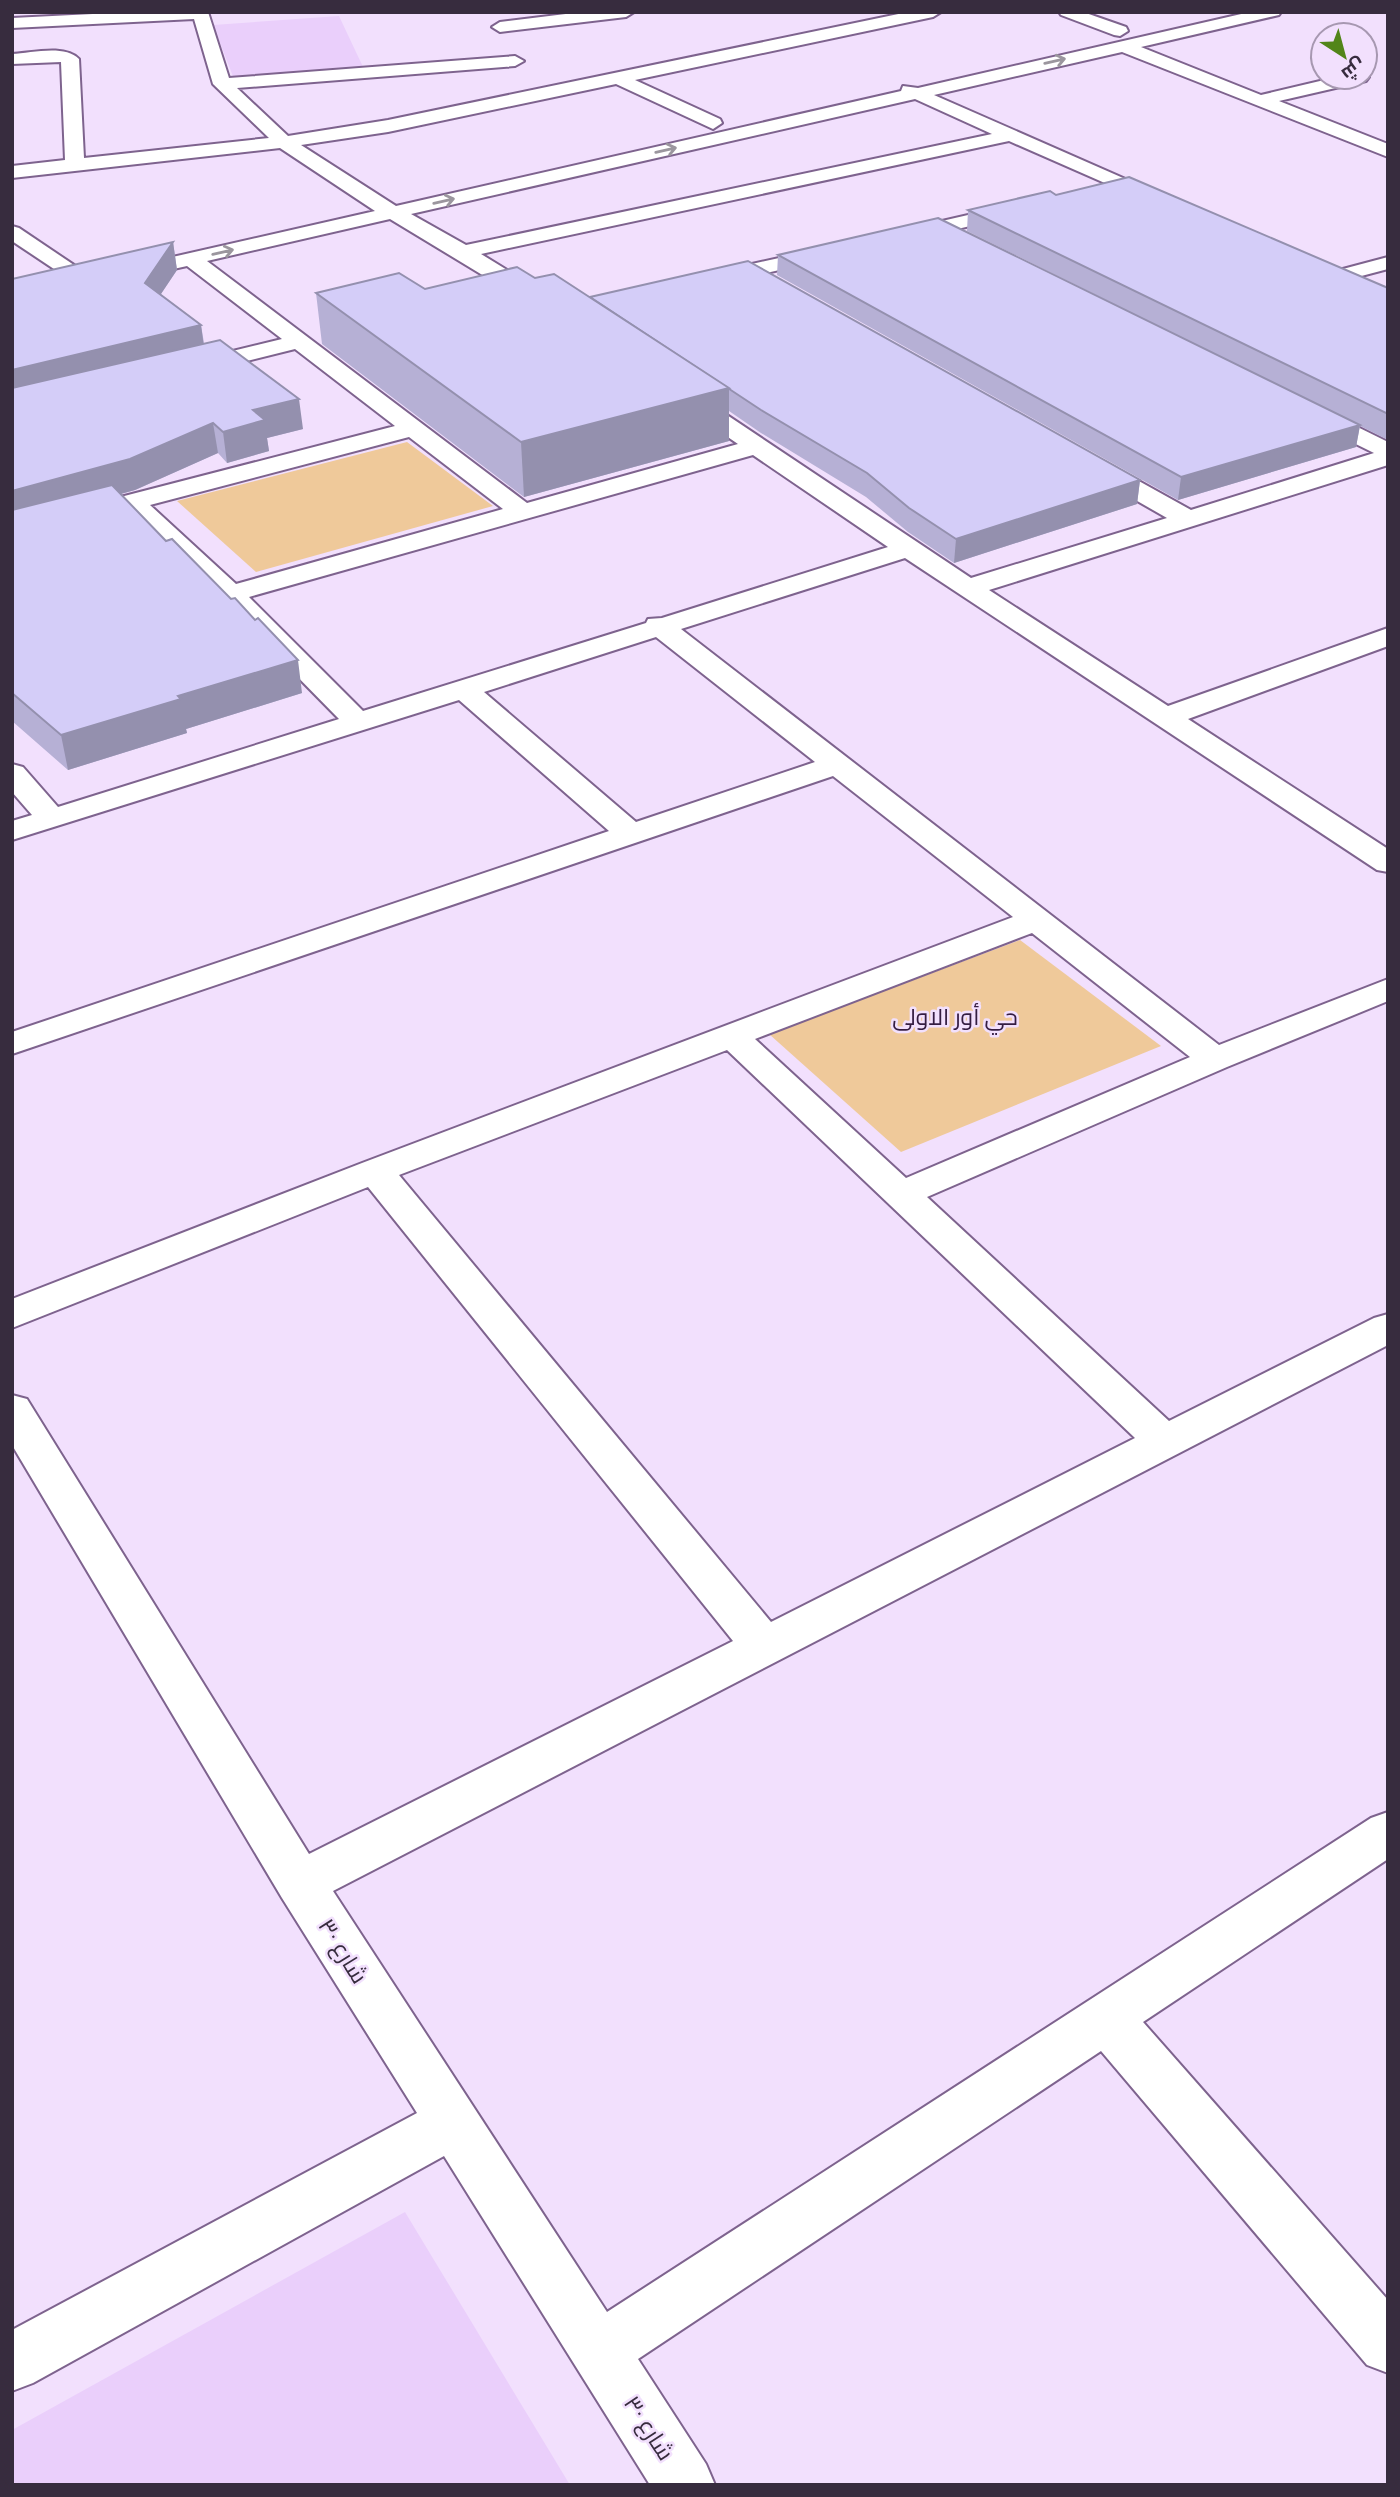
<svg xmlns="http://www.w3.org/2000/svg" width="1400" height="2497" viewBox="0 0 1400 2497" font-family="'Archivo Narrow',Cairo,sans-serif">
<style>
.built{fill:#eacffb}
.green{fill:#efc99a}
.lines{fill:none;stroke-linecap:round;stroke-linejoin:round}
.minor-casing{stroke:#7e638e;stroke-width:4}
.minor{fill:#fff;fill-rule:evenodd}
.wall{fill:#b6b0d5}
.shaded-wall{fill:#9490ae}
.building{fill:#d4cdf8;stroke:#9490ae;stroke-width:2}
.oneway{stroke:#9b969e}
.labels{text-anchor:middle;stroke-width:5;stroke-linejoin:round;paint-order:stroke}
.quarter-label{font-size:23px;fill:#351d42;stroke:#f2e0fd}
.near-street-label{font-size:23px;fill:#372c3e;stroke:#f2e0fd}
</style>
<rect width="100%" height="100%" fill="#f2e0fd"/>
<g class="built">
<path d="M339,16L364,69L234,79L213,25Z"/>
<path d="M405,2212L570,2485H12V2430Z"/>
</g>
<g class="green">
<path d="M407,442L493,506L256,572L177,501Z"/>
<path d="M1020,940L1161,1046L901,1152L769,1034Z"/>
</g>
<g class="lines">
<g class="minor-casing">
<g id="minor">
<path d="M133,12H208L229,78L515,56L524,61L515,66L237,88L288,136L388,120L908,12H941L933,17L635,80L720,119L722,123L713,129L616,84L388,132L301,145L396,206L901,91L903,86L918,88L1250,12H1281L1279,15L1141,47L1261,95L1337,77H1365V73L1369,77L1366,81L1279,101L1388,144V157L1122,52L934,95L1171,199L1174,203L1171,207L1164,209L1009,141L481,254L548,295L551,300L548,305H532L390,219L207,261L527,503L738,444L678,403L674,398L678,393H694L971,578L1167,518L1083,470L1080,465L1083,460L1092,458L1101,460L1191,510L1374,453L1303,418L1299,413L1303,408H1319L1388,442V465L989,590L1168,706L1388,628V646L1188,719L1388,849V872L1377,870L905,558L681,629L1219,1045L1388,979V1001L1227,1067L927,1197L1169,1421L1374,1318L1388,1314V1345L333,1891L607,2312L1371,1818L1388,1812V1859L1143,2022L1388,2300V2373L1367,2365L1101,2051L638,2359L706,2464L715,2485H650L444,2156L33,2383L12,2391V2330L417,2113L282,1898L12,1445V1395L27,1399L309,1854L733,1641L368,1187L12,1328V1299L362,1163L1013,917L833,776L12,1054V1032L609,831L459,700L12,840V821L32,815L12,792V764L23,767L58,807L339,719L222,600L127,511L12,541V525L395,426L295,349L191,375L183,373L180,368L183,363L282,339L187,266L124,280L117,278L113,274L117,270L124,268L375,211L280,148L12,178V166L65,160L61,62L12,64V54C31,53 65,44 79,59L84,158L269,138L213,84L194,19L12,28V18ZM915,99L992,134L466,245L411,214ZM409,437L503,509L236,584L150,505ZM753,455L888,547L662,618L648,619L646,623L363,711L249,597ZM656,637L815,762L636,822L484,692ZM1032,933L1190,1057L906,1178L755,1039ZM727,1050L1135,1438L771,1622L399,1175Z"/>
<path d="M582,12H634L626,17L500,32L492,27L500,22Z"/>
<path d="M1059,12H1083L1126,27L1128,31L1120,36L1114,35L1061,15Z"/>
<path d="M1020,203L1027,205L1030,209L1027,213L901,242L894,240L891,236L894,232Z"/>
<path d="M12,226L19,228L74,265L78,269L74,273H60L12,241Z"/>
<path d="M829,247L836,249L839,253L836,257L710,286L702,285L699,280L702,275Z"/>
<path d="M1388,257V269L1331,284L1324,282L1320,278L1324,274Z"/>
</g>
</g>
<use href="#minor" class="minor"/>
</g>
<g class="wall">
<path d="M968,210L1388,288V440L1360,426L1356,447L1178,500L777,275L778,255L1130,312L967,231Z"/>
<path d="M173,242L177,270L160,295L201,325L204,343L303,429L267,438L269,451L227,463L218,453L135,490L121,494L302,693L186,729L187,733L68,770L12,721V279Z"/>
<path d="M535,278L1140,480L1137,504L954,563L908,532L866,497L761,433L729,411V441L524,497L322,344L316,293L425,289Z"/>
</g>
<g class="shaded-wall">
<path d="M173,242L177,270L149,312L145,283Z"/>
<path d="M201,325L205,355L12,401V370Z"/>
<path d="M729,388V441L524,497L521,442Z"/>
<path d="M299,399L303,429L267,438L269,451L227,463L223,432L253,410Z"/>
<path d="M213,423L218,453L135,490L12,524V491Z"/>
<path d="M1360,425L1356,447L1178,500L1181,477Z"/>
<path d="M1140,480L1137,504L954,563L956,539Z"/>
<path d="M298,660L302,693L186,729L187,733L68,770L61,735L178,696Z"/>
</g>
<g class="building">
<path d="M1129,177L1388,288V414L968,210L1050,191L1056,195Z"/>
<path d="M938,218L1360,425L1181,477L778,255Z"/>
<path d="M173,242L145,283L201,325L12,370V279Z"/>
<path d="M748,261L1140,480L956,539L909,508L867,473L761,410L590,297Z"/>
<path d="M517,267L535,278L554,274L729,388L521,442L316,293L399,273L425,289Z"/>
<path d="M220,340L299,399L253,410L265,420L223,432L213,423L130,459L12,491V388Z"/>
<path d="M112,485L166,541L172,539L231,599L235,598L255,620L258,618L298,660L178,696L181,699L61,735L12,693V510Z"/>
</g>
<defs><path id="oneway-shaft" d="M-6 0H5M1.5-3L5.5 0L1.5 3" fill="none" stroke-width="1.6" stroke-linecap="round" stroke-linejoin="round" transform="scale(1.75)"/></defs>
<g class="oneway">
<use href="#oneway-shaft" transform="translate(1055 61) rotate(-13)"/>
<use href="#oneway-shaft" transform="translate(666 150) rotate(-13)"/>
<use href="#oneway-shaft" transform="translate(444 201) rotate(-13)"/>
<use href="#oneway-shaft" transform="translate(223 252) rotate(-13)"/>
</g>
<g class="labels">
<g class="quarter-label">
<text x="955" y="1025">حي أور الاولى</text>
</g>
<g class="near-street-label">
<text transform="translate(343 1951) rotate(58)" y="8">شارع ٣٠</text>
<text transform="translate(649 2428) rotate(57)" y="8">شارع ٣٠</text>
</g>
</g>
<rect width="1400" height="2497" fill="none" stroke="#372c3e" stroke-width="28"/>
<g transform="translate(1344 56) rotate(144)"><circle r="33" fill="#f2e0fd" stroke="#a798b1" stroke-width="2"/>
<path d="M0-5L12 26L0 18L-12 26Z" fill="#528519"/>
<text y="-10" font-size="19" font-weight="bold" text-anchor="middle" fill="#372c3e">ش</text>
</g>
</svg>
